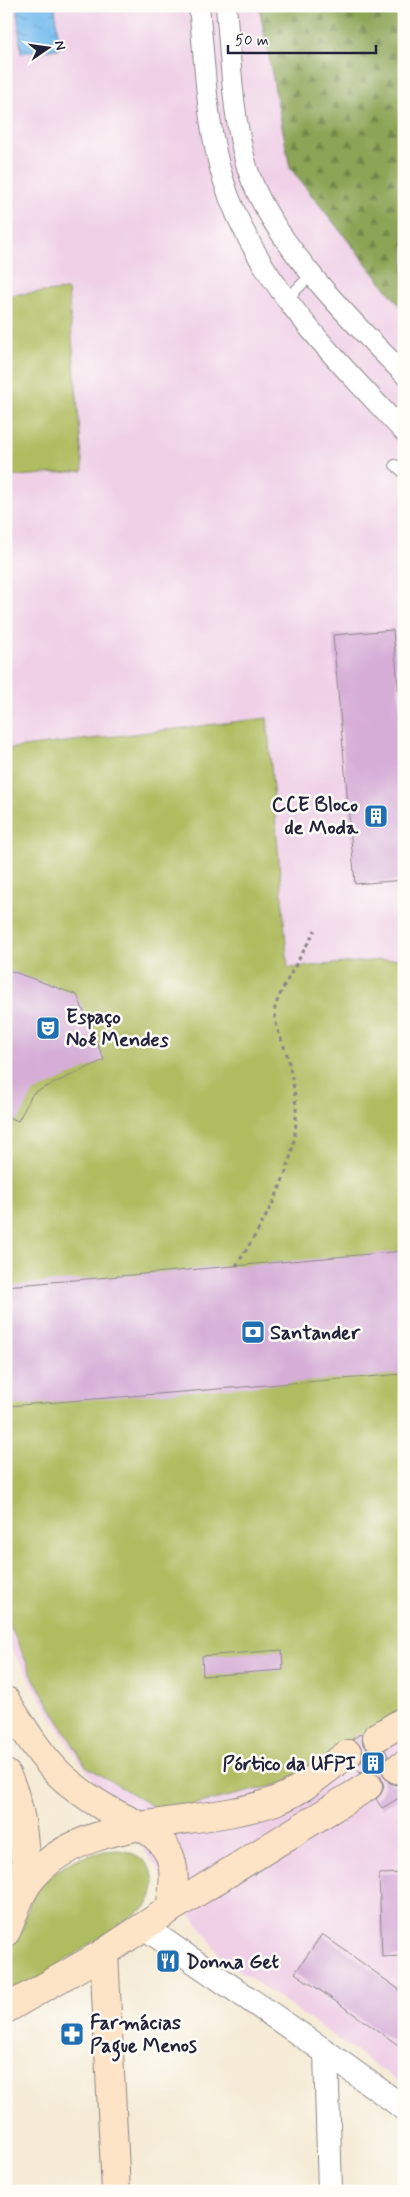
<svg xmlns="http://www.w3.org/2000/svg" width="410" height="2197" viewBox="0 0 410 2197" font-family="Mynerve,sans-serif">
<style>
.built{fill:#efd0e7}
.forest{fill:url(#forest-firs);stroke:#566348}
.park{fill:#afbc5e;stroke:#686f4c}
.water{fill:url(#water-ripples);stroke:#4d7095}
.building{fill:#d5add7}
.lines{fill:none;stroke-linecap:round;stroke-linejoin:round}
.service-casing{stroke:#8c8688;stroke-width:12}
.minor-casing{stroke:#8c8688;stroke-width:22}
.tertiary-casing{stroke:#8c8688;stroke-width:26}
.secondary-casing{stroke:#8c8688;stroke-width:30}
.path{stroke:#8c8688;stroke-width:3;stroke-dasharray:4 4;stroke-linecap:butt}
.service{stroke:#fff;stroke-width:10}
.minor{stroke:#fff;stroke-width:20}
.tertiary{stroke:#fff;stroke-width:24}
.secondary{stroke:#fee4c6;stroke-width:28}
.labels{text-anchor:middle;stroke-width:5;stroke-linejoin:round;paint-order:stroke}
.poi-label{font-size:20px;font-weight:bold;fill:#22223b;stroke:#fdfcf7;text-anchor:start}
</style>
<defs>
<pattern id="forest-firs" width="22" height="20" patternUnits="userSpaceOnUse" patternTransform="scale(1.25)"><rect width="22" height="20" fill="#8ba455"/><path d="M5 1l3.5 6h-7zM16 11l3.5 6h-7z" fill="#718548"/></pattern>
<pattern id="water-ripples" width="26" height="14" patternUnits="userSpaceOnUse" patternTransform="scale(1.25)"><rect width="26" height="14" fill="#78bdef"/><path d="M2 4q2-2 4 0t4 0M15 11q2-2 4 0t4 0" fill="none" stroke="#6299c3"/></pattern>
</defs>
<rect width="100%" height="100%" fill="#fdfcf7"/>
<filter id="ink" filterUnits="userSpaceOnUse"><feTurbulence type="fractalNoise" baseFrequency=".02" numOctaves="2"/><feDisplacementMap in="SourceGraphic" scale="10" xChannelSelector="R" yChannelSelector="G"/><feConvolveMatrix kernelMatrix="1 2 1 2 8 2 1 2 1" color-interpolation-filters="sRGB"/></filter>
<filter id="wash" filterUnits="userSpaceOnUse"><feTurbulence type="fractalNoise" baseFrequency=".0096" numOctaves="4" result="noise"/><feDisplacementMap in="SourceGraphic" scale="20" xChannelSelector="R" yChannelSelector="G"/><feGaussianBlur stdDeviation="1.12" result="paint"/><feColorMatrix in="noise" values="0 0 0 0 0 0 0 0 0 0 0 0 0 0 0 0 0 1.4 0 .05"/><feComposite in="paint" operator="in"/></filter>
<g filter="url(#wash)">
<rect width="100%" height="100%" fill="#f5ebd6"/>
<path class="built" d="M6,6H404V2085L224,1960L70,1748L6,1640Z"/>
<path class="forest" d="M259,6H404V311L290,168Z"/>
<g class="park">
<path d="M68,290L83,471L6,477V295Z"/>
<path d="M267,718L288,968L404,958V1714L286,1783L162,1812L86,1766L34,1679L6,1617V749Z"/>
<path d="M119,1850C150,1854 164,1881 146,1907L32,1983L6,1997V1957L22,1930L32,1895L51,1875L74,1860L104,1851Z"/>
</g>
<path class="water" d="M17,6H55L59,49L21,53Z"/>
<g id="blocks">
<g class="building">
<path d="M393,630L404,751V880L355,884L333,635Z"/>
<path d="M6,969L77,995L104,1060L33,1093L18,1121L6,1116Z"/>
<path d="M404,1251V1374L8,1406L6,1286Z"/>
<path d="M282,1650L283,1670L203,1676L202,1656Z"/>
<path d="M362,1733L363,1745L369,1750L377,1753L385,1750L388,1756L383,1762L381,1768L384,1777L390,1783L396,1785L404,1783V1795L382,1808L376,1799L381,1794L384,1786L381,1777L375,1772L368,1770L360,1773L356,1767L362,1761L363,1752L360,1745L352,1739Z"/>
<path d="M404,1873V1956L382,1957L379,1874Z"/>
<path d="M322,1934L404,1993V2049L295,1973Z"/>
</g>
</g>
</g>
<g filter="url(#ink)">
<use href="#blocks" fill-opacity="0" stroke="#8c8688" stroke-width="1"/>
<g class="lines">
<g class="service-casing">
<g id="service">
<path d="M287,299L312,274"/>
<path d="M395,465L404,473"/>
</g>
</g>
<g class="minor-casing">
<g id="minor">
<path d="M199,6C205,63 206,124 223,179C254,280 334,357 404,432"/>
<path d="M226,6C231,60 232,116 247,167C267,236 353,323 404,374"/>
</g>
</g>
<g class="tertiary-casing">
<g id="tertiary">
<path d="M144,1927L326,2052L404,2108"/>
<path d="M326,2052L330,2191"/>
</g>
</g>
<g class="secondary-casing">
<g id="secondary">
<path d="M6,1701C23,1728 46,1766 72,1785C83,1794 95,1802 107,1809C131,1823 165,1832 172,1863C176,1878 172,1894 170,1909"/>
<path d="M377,1737L404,1721"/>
<path d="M397,1769L404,1765"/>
<path d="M6,1774C24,1809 24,1846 27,1884"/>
<path d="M6,1932C13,1917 18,1897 28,1883C79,1812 199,1829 275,1801C303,1791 324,1770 348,1754"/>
<path d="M104,1953L116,2191"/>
<path d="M6,2009L104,1953L170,1909L368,1786"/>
</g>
</g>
<path class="path" d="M236,1266C270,1213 305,1155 294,1089C292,1078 290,1066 287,1055C282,1039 273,1025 275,1008C277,995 308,944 315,930"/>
<use href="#service" class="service"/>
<use href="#minor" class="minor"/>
<use href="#tertiary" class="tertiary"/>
<use href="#secondary" class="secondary"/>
</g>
</g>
<defs>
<g id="building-square" transform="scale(1.25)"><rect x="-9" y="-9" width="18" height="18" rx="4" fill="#1f6fb2" stroke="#fdfcf7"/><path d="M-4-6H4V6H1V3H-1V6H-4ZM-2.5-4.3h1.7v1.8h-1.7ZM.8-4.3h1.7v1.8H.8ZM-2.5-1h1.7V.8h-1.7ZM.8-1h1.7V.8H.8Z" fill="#fff"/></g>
<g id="theatre-square" transform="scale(1.25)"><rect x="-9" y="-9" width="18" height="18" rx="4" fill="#1f6fb2" stroke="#fdfcf7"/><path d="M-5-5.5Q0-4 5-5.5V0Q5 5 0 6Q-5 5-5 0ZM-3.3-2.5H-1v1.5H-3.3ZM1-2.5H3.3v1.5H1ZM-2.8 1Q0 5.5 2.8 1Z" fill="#fff"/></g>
<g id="bank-square" transform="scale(1.25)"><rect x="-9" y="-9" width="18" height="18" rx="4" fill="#1f6fb2" stroke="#fdfcf7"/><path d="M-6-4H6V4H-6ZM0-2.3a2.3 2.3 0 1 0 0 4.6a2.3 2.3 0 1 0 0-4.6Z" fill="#fff"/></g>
<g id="restaurant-square" transform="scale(1.25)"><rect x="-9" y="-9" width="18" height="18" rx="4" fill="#1f6fb2" stroke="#fdfcf7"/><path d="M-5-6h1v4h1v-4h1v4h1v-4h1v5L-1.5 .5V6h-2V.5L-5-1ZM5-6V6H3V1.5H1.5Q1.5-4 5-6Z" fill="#fff"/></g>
<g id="pharmacy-square" transform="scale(1.25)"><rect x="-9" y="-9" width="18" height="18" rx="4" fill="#1f6fb2" stroke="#fdfcf7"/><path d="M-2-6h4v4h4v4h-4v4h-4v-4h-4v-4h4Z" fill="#fff"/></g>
</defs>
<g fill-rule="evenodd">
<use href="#building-square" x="376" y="816"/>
<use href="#theatre-square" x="48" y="1028"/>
<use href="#bank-square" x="253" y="1332"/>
<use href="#building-square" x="373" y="1763"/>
<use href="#restaurant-square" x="168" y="1961"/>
<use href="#pharmacy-square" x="72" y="2034"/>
</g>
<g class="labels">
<g class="poi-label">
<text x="358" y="811" text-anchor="end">CCE Bloco<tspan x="358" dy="23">de Moda</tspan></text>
<text x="66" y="1023">Espaço<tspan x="66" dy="23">Noé Mendes</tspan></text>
<text x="270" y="1339">Santander</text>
<text x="356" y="1770" text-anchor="end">Pórtico da UFPI</text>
<text x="186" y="1968">Donna Get</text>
<text x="90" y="2029">Farmácias<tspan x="90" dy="23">Pague Menos</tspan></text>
</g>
</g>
<rect width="410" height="2197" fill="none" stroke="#fdfcf7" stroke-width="25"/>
<g transform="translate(48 48) rotate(77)" stroke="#fdfcf7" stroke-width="4" paint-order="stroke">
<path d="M0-4L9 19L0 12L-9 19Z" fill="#22223b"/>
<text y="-8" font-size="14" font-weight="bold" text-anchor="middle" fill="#22223b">N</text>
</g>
<path d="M228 45v8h148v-8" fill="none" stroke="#22223b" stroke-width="2.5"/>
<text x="235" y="45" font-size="15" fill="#22223b" stroke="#fdfcf7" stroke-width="4" paint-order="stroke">50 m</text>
</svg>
